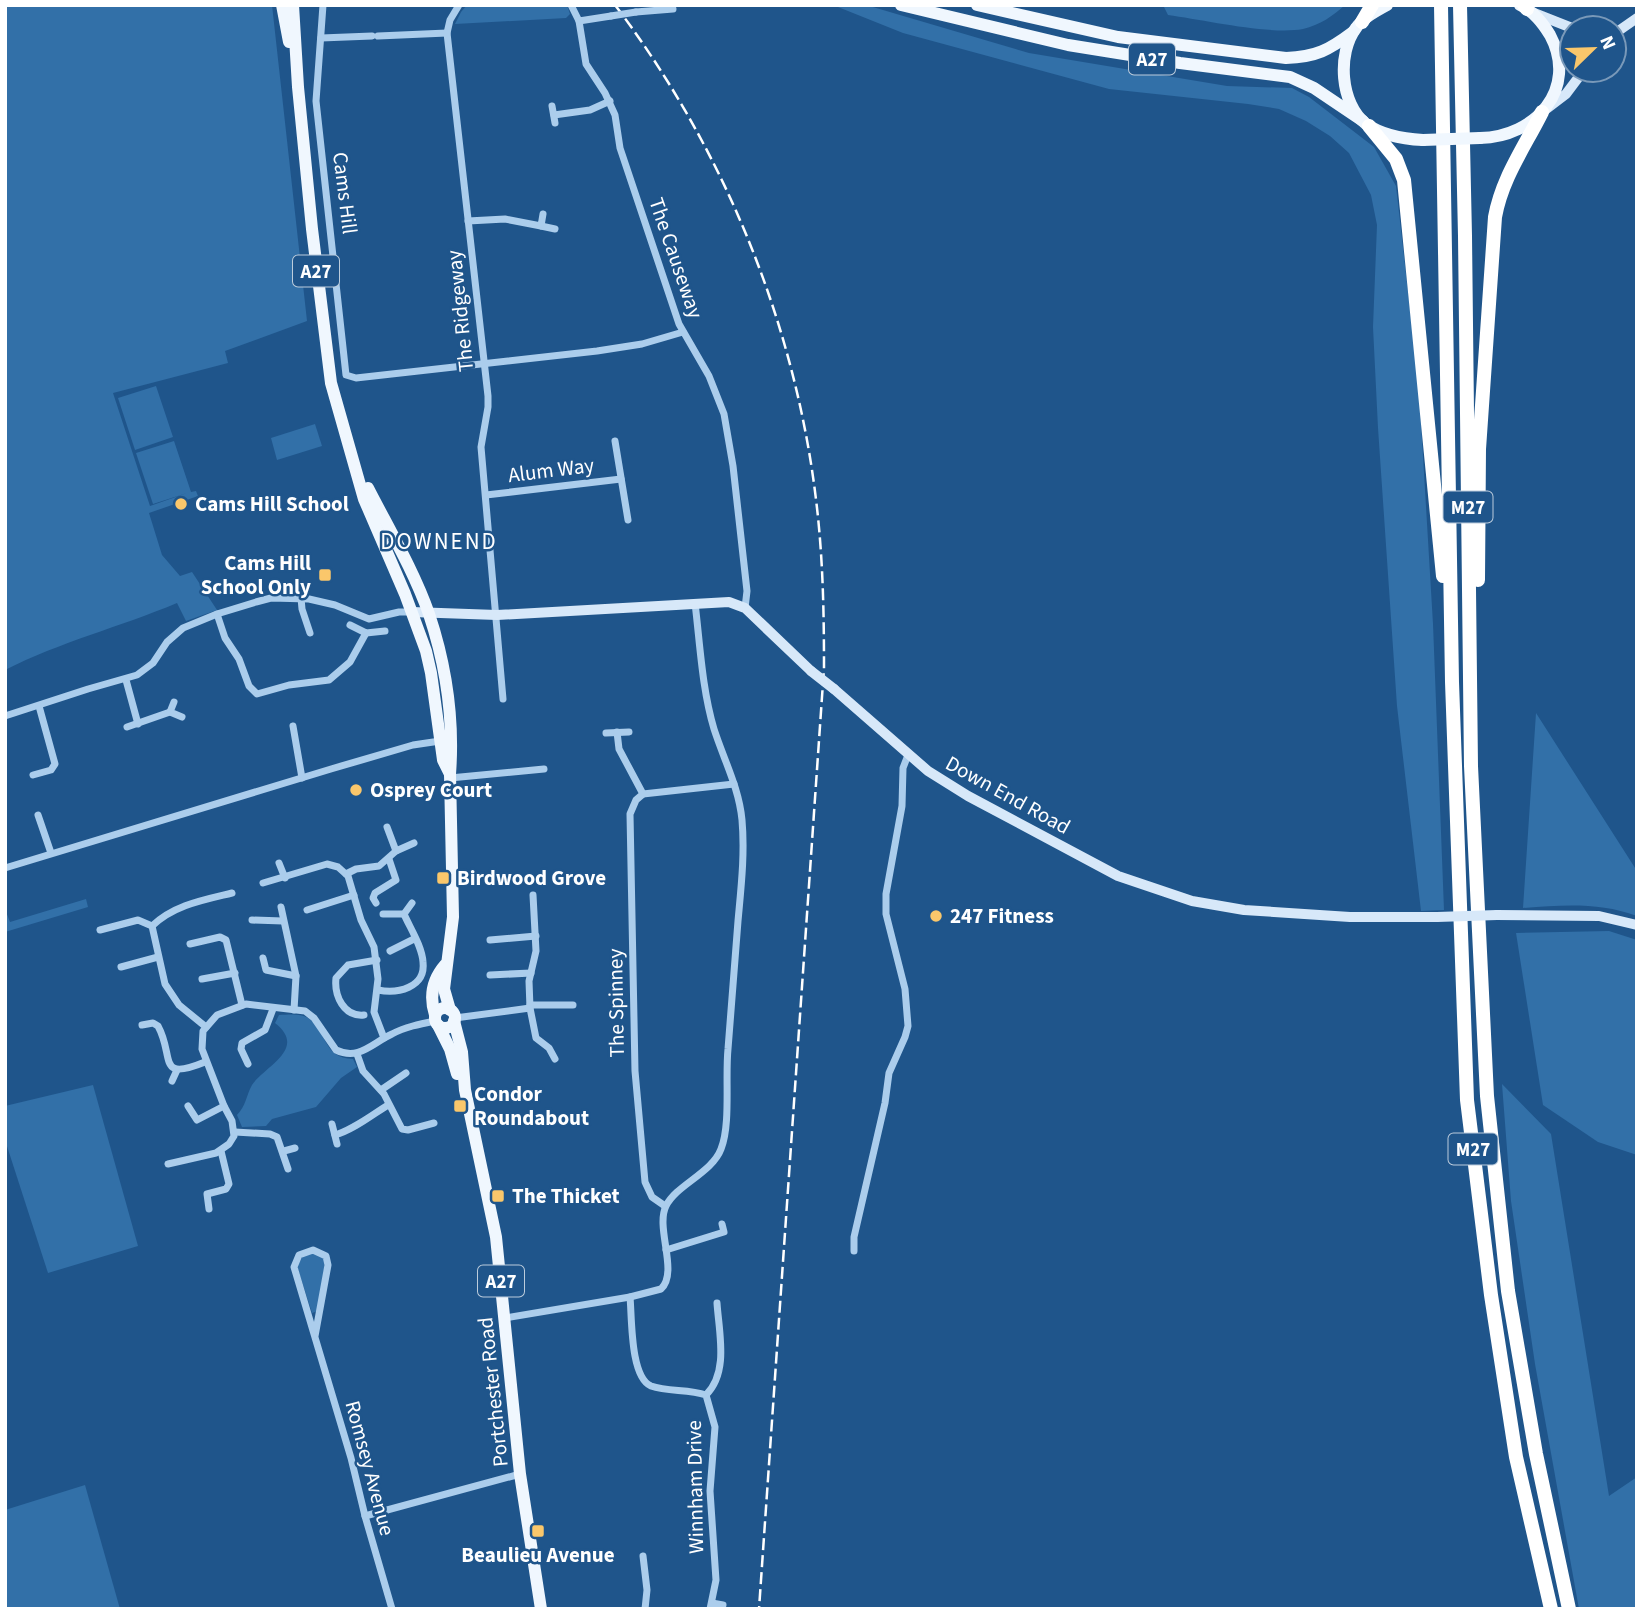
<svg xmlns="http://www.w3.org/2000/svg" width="1642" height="1614" viewBox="0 0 1642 1614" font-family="'Source Sans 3',sans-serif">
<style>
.green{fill:#3270a8}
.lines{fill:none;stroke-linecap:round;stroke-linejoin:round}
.street{stroke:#abcdec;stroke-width:7}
.secondary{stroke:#d7e8f9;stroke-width:10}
.primary{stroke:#f0f7fe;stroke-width:12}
.highway{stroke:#fff;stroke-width:14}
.rail{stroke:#fff;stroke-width:2.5;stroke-dasharray:12 5;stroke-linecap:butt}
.street-bridge{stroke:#abcdec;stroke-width:7}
.secondary-bridge{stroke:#d7e8f9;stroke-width:10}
.primary-bridge{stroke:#f0f7fe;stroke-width:12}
.poi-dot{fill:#fac76b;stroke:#1f558b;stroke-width:2.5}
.labels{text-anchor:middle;stroke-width:5;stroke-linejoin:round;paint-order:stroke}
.shield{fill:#1f558b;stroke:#bcccdc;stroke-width:2}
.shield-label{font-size:19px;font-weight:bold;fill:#fff}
.street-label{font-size:21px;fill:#fff;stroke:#1f558b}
.poi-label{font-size:21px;font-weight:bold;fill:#fff;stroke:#1f558b;text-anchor:start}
.neighbourhood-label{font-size:23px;letter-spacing:2px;fill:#fff;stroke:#1f558b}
</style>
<rect width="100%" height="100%" fill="#1f558b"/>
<g class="green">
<path d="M5,5H272L307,321L225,351L228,363L113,393L150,506L187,493L153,504L136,453L174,441L191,492L196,491L198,496L149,513L162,555L180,576L192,572L217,610L186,621L177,603C120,627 60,642 5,670Z"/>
<path d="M467,5H567L570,14L566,18L455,24L461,12Z"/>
<path d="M833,5H866L1029,53L1227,86L1292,88L1309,97L1374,147L1396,186L1419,389L1433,624L1444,910L1421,911L1397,706L1378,428L1373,327L1377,225L1371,195L1349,153L1330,136L1306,121L1279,109L1248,104L1109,89L903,33Z"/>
<path d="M1163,5H1345C1333,16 1320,25 1303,29C1269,35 1205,20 1168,15Z"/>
<path d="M156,386L173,437L135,450L118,398Z"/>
<path d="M315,424L322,446L277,460L271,438Z"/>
<path d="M1536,713L1637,871V916C1599,902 1563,905 1523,908Z"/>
<path d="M86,899L88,907L5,932V909L10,922Z"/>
<path d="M1609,931L1637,940V1155L1598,1142L1543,1105L1516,933Z"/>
<path d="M279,1015C288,1015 300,1013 308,1018C328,1031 322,1058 353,1059L357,1067L341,1078L316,1107L272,1119L266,1126L242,1127L237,1115C246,1106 246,1096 252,1085C265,1066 308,1049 275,1023Z"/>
<path d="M1502,1084L1551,1134L1609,1496L1637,1477V1609H1579L1535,1364L1511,1201Z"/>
<path d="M93,1085L138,1246L48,1273L5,1140V1106Z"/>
<path d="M314,1253L323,1257L325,1263L318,1311L312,1313L297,1266L303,1256Z"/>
<path d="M85,1485L120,1609H5V1510Z"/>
</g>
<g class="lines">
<g class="street">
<path d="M323,5L316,101L346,375L356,378L597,351L642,344L683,332"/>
<path d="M459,5L450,20L447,33L488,396V407L481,447L503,699"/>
<path d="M571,5L579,21L586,64L605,93L615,115L620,148L679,324L709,376L724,414L733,466L747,591L745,608"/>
<path d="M636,12L673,9"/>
<path d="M579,21L611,16"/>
<path d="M378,36L447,33"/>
<path d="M321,38L372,36"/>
<path d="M552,106L555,123"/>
<path d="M554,115L590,110L610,101"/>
<path d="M468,221L505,219L541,226L543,214"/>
<path d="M541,226L555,229"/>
<path d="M615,441L628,520"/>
<path d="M486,495L621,479"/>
<path d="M301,598L302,609L310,633"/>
<path d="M217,614L225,638L239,659L249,686L257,694L289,685L329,680L350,662L366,633"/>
<path d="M350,625L366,633L385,631"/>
<path d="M126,680L138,724"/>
<path d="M174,702L170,712L182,717"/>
<path d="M5,716L88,689L137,675L153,663L167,642L183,628L217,614L256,602L271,598L309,599L335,605L369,619L399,612H412"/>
<path d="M293,726L302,778"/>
<path d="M127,727L170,712"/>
<path d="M617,732L619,749L643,794L636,800L630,814L635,1071L645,1182L652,1197L665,1206"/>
<path d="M606,733L629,732"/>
<path d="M33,775L51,770L55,764L39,706"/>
<path d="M450,778L544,769"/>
<path d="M643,794L734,784"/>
<path d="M38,815L51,853"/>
<path d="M387,827L396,851"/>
<path d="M279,863L285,878"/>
<path d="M5,868L331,769L413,745L440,741"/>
<path d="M346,874L356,869L379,866L396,851L414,843"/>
<path d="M263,883L327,864L338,867L348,876L361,920L374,947L378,979L374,1012L384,1038"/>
<path d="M376,903L373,898L375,893L396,880L389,859"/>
<path d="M281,907L296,976L294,1010"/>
<path d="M307,910L354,895"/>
<path d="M383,914H404L412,903"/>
<path d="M252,920L283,921"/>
<path d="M152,926C174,905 203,900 232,893"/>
<path d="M100,930L138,920L152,926L165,984L179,1005L206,1027"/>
<path d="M490,940L536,936"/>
<path d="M190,944L220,937L226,940L242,1005"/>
<path d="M390,951L414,939"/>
<path d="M263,958L266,970L296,976"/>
<path d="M121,967L158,957"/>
<path d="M490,975L531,973"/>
<path d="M202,979L235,973"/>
<path d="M378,990C397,994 426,988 423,962C422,946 410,928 404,914"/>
<path d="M530,1005H573"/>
<path d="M530,1008L536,1038L549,1048L555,1059"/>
<path d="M364,1015C344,1017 334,996 336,978L348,965L377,960"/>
<path d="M455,1018L530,1008L529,981L536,951L533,895"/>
<path d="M142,1025L153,1023L158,1026C175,1057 156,1082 205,1062"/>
<path d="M357,1054L363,1071L384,1094L402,1129L408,1130L434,1123"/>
<path d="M248,1064L241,1049L242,1043L265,1030L273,1009"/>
<path d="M172,1081L177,1070"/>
<path d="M381,1090L406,1073"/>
<path d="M188,1106L197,1120L224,1106"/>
<path d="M332,1124L337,1144"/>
<path d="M235,1132L270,1134L277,1137L288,1169"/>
<path d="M335,1135C353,1130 372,1115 388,1105"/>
<path d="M284,1151L295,1148"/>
<path d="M168,1164L216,1153L229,1144L234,1136L232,1121L224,1106L202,1049L203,1031L217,1015L246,1004L305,1011L314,1018L336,1050C359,1061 372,1043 392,1034C405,1027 420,1024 435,1021"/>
<path d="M209,1209L207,1194L226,1189L229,1184L221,1151"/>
<path d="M666,1250L724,1232L722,1224"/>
<path d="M854,1251V1237L885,1103L889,1073L905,1037L908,1026L905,989L886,914V894L902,806L903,768L908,755"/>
<path d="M630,1297C632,1317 630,1377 651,1386C668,1392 688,1389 706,1395L715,1427L710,1491L716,1580L710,1609"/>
<path d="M505,1318L630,1297L661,1289C679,1272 655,1228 666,1206C676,1185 712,1173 721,1149C731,1124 725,1078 728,1049C731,1006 735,964 738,921C741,888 745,854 742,820C739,788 724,760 714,729C702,689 700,644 695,603"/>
<path d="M315,1336L328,1265L326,1256L313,1250L299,1255L294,1267L351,1458L365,1516L392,1609"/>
<path d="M706,1395C729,1372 719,1333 717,1303"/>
<path d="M365,1516L520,1474"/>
<path d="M643,1556L647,1590L645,1609"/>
<path d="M712,1603L723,1605"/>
</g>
<g class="secondary">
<path d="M1534,13L1572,28"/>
<path d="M1614,34L1637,18"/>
<path d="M1545,110L1566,94L1584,70"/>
<path d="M412,612L497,615L729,602L745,608L811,671"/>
<path d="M834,689L928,771L968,796L1118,876L1192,901L1244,910L1350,917H1437"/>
<path d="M1497,915L1599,916L1637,925"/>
</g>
<g class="primary">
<path d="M282,5L289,42"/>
<path d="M293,5L298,87L312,229L331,383L364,499L405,594L426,651L431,673L443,760L450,774"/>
<path d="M901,5L1068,45L1180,63L1290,77L1314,88L1363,121"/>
<path d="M977,5L1118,37L1286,58C1316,57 1329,50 1353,32"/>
<path d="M1387,5C1376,11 1363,18 1356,28C1337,53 1340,104 1366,124C1383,136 1404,139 1423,140"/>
<path d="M1480,138C1535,137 1579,89 1550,35C1542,22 1534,12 1520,5"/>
<path d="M368,488C389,529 414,571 429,614C446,665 454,721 450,774L453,917L444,989L450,1010"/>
<circle cx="445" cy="1018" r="10"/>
<path d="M435,1015C429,996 432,980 445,965"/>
<path d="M454,1021L462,1052L465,1090L496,1237L520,1474L541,1609"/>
<path d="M438,1025L450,1049L457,1074"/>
</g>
<g class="highway">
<path d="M1441,5L1452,682L1467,1100L1491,1295L1516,1457L1551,1609"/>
<path d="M1460,5L1465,236L1471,766L1487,1096L1508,1291L1536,1454L1569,1609"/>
<path d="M1524,5L1527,9"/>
<path d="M1362,22L1372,5"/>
<path d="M1369,126L1396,159L1404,180L1443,576"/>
<path d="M1478,580L1479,449L1495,217C1502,178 1524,148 1542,112"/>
</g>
<path class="rail" d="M615,5C725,150 797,328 817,508C823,561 824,614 824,668L759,1609"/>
<path class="street-bridge" d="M611,16L636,12"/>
<g class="secondary-bridge">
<path d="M811,671L834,689"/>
<path d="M1437,917L1497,915"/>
</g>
<path class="primary-bridge" d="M1423,140L1480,138"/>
</g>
<g class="poi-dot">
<circle cx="181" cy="504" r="7"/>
<rect x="318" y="568" width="14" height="14" rx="3.5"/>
<circle cx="356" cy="790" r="7"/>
<rect x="436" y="871" width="14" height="14" rx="3.5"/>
<circle cx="936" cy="916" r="7"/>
<rect x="453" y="1099" width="14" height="14" rx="3.5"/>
<rect x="491" y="1189" width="14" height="14" rx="3.5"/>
<rect x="531" y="1524" width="14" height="14" rx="3.5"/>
</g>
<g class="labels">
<g class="shield">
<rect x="1129" y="43.5" width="46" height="31" rx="5"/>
<rect x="293" y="255.5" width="46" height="31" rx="5"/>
<rect x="1443.5" y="491.5" width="49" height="31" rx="5"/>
<rect x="1448.5" y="1133.5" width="49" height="31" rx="5"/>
<rect x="478" y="1265.5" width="46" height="31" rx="5"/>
</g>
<g class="shield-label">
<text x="1152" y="66">A27</text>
<text x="316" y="278">A27</text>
<text x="1468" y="514">M27</text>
<text x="1473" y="1156">M27</text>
<text x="501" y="1288">A27</text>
</g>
<g class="street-label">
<text transform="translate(345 193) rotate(83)" y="7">Cams Hill</text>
<text transform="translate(676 258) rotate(71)" y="7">The Causeway</text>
<text transform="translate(460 311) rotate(-96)" y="7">The Ridgeway</text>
<text transform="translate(551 470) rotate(-7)" y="7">Alum Way</text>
<text transform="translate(1008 795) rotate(29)" y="7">Down End Road</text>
<text transform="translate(616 1003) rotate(-91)" y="7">The Spinney</text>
<text transform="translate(493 1392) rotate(-96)" y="7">Portchester Road</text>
<text transform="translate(370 1468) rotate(75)" y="7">Romsey Avenue</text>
<text transform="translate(695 1487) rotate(-91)" y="7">Winnham Drive</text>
</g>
<g class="poi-label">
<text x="195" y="511">Cams Hill School</text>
<text x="311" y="570" text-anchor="end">Cams Hill<tspan x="311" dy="24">School Only</tspan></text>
<text x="370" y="797">Osprey Court</text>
<text x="457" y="885">Birdwood Grove</text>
<text x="950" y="923">247 Fitness</text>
<text x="474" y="1101">Condor<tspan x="474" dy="24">Roundabout</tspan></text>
<text x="512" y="1203">The Thicket</text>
<text x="538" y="1562" text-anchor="middle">Beaulieu Avenue</text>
</g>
<g class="neighbourhood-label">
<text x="439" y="549">DOWNEND</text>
</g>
</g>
<rect width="1642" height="1614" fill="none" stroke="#ffffff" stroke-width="14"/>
<g transform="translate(1593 49) rotate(67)"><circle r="33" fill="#1f558b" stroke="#7999b9" stroke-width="2"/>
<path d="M0-5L12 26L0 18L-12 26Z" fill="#fac76b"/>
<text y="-10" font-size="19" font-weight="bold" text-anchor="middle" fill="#ffffff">N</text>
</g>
</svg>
